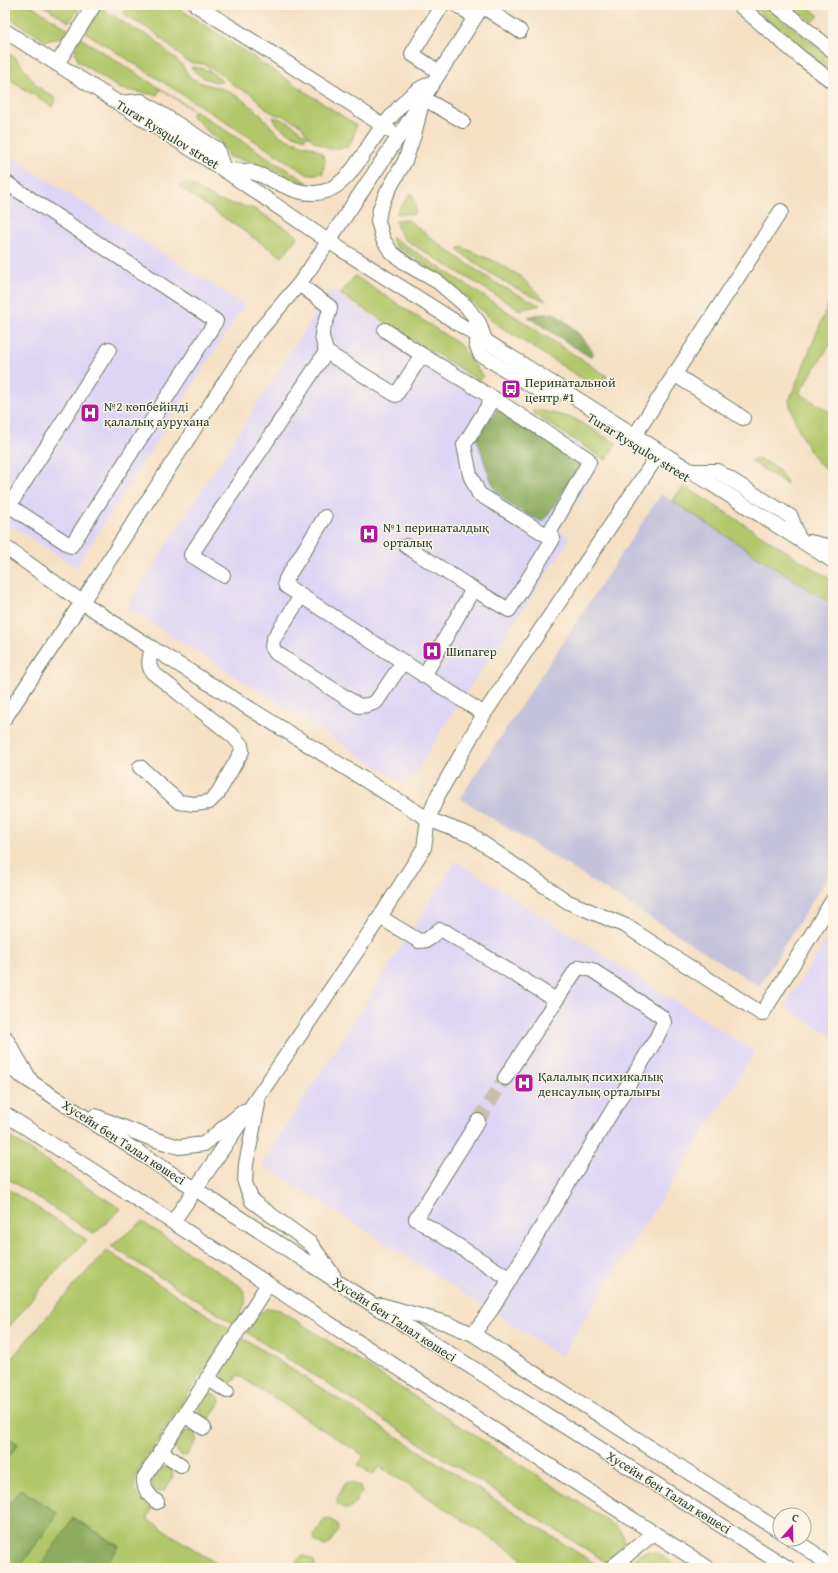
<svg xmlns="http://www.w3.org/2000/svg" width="838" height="1573" viewBox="0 0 838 1573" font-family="'Gentium Book Plus',serif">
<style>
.built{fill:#ded5f5}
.industrial{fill:#c3c1db}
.green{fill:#b2c76b;stroke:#688250}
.forest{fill:#8dac5f;stroke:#56744a}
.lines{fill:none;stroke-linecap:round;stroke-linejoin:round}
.minor-tunnel{stroke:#cabfa7;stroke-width:14;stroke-dasharray:14 7;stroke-linecap:butt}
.minor-casing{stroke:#6a7666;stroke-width:16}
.minor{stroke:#fff;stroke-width:14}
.labels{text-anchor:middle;stroke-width:3;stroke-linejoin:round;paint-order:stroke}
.street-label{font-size:13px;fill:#1f3d34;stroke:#fcf5e5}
.poi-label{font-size:13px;fill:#1f3d34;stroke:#fcf5e5;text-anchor:start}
</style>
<rect width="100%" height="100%" fill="#fcf5e5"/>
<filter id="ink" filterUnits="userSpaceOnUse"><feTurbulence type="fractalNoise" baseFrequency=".025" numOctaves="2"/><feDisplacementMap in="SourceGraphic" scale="8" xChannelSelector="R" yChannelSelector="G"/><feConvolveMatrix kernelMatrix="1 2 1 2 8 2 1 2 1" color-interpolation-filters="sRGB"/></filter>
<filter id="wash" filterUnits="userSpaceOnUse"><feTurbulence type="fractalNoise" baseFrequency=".012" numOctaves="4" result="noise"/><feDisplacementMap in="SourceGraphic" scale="16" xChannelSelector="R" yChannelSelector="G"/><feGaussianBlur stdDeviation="0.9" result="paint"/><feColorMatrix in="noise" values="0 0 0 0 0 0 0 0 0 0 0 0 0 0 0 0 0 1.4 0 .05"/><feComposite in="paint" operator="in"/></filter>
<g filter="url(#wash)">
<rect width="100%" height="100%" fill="#f5e0c4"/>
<g class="built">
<path d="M5,153L244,305L76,567L5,522Z"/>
<path d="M330,290L602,460L559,529L570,539L451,715L407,786L127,607Z"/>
<path d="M456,861L755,1052L561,1356L262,1164Z"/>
<path d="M833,929V1037L784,1006Z"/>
</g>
<path class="industrial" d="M661,494L833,606V868L759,986L460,798Z"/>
<g class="green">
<path d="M5,5H30L68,29L61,38L45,41L5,15Z"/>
<path d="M43,5H82L69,22Z"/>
<path d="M128,5H174L356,125L353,138L348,147L330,149L314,141L307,135L301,125L282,115H277L269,111L250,93L236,87L218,72L204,64L192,63L185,60L153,31L129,18L124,13Z"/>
<path d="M751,5H764L833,59V72L800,47Z"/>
<path d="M792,5H807L819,16L812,23Z"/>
<path d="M101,8L134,29L153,38L181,64L190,77L199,82L226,90L242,99L258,112L279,135L288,140L312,147L321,152L325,159L323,173L308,175L85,32Z"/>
<path d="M79,37L308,183C295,185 285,174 274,169C260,163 244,160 229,157L221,144L191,115L194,111L161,89L157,95L120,89L78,61L75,50Z"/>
<path d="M5,52L16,58L37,86L56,99L52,107L5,76Z"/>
<path d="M191,67C203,68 215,71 222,82C211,83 198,76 191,67Z"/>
<path d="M273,117C287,120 296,126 306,136L305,139C293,135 277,130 273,117Z"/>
<path d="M186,182L219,201L253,208L298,236L282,257L179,187Z"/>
<path d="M411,193C414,198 418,208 414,214L396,213Z"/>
<path d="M396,220H408L447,250L499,285L540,305L520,310L404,239L397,227Z"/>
<path d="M391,238H394L607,376L600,390L498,325L465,296L412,256L395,246Z"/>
<path d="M459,248H464L494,261L520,276L546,301C514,290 485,271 459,251Z"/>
<path d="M355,276L459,344L483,376L480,381L340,294Z"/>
<path d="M833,293V340L799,393L833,414V474C828,470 822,467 818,463C806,448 793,419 789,401Z"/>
<path d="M534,409L573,418L616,443L606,460L532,413Z"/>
<path d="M756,458C772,465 778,467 787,482L786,484L751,461Z"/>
<path d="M684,486L833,581V605L672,501Z"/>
<path d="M5,1134L121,1209L94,1234L5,1177Z"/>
<path d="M5,1187L87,1240L45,1283L5,1332Z"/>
<path d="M142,1222L240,1286C252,1300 242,1311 234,1324L111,1246Z"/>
<path d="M107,1251L230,1329L138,1471C130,1490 137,1498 152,1509L147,1519L223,1568H104L119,1546L74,1518L39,1568H19L58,1513L20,1489L5,1511V1462L18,1444L5,1434V1366L74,1285Z"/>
<path d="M268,1308L280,1310L614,1525C633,1541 621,1551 606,1562L246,1332L259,1313Z"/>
<path d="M243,1338L600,1567L599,1568H518L517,1566L522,1558L379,1466L373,1475L358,1465L364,1456L238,1375L233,1382L229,1383L226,1382L222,1372L223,1368Z"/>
<path d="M212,1394L219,1397L220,1403L210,1418L206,1419L200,1413C197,1404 204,1396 212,1394Z"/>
<path d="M187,1431H192L195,1433L197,1440L187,1455L182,1456L178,1453L175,1445L179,1436Z"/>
<path d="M163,1467L168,1468L172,1470L173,1477L164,1491L157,1492C147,1484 153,1473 163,1467Z"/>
<path d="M352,1482L360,1487L362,1492L351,1508L346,1509L337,1504V1498L346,1483Z"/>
<path d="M329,1519L338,1524L339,1529L328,1545L324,1546L315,1541L314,1535L324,1520Z"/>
<path d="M649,1551L657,1553L680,1568H624L642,1553Z"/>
<path d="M305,1556L314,1561L315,1566L314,1568H293L300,1557Z"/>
</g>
<g class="forest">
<path d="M554,313C571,326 583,336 594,354L590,357L528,317L535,315Z"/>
<path d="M505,408L583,462L543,522C527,514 505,505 495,488C488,476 482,453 477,439L496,410Z"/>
<path d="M5,1434L18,1444L5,1462Z"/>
<path d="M20,1489L58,1513L19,1568H5V1511Z"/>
<path d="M73,1518L119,1547L104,1568H39Z"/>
</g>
</g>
<g filter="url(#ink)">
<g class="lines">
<path class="minor-tunnel" d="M478,1121L505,1078"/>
<g class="minor-casing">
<g id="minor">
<path d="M196,5L356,107L390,131"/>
<path d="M457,5L475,17"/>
<path d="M483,5L399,136L307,273L299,284L254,337L82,602L152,648L428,819L472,836L568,902L626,926L762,1014L833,900"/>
<path d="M739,5L800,57L833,82"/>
<path d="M776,5L833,51"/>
<path d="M482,6L520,31"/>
<path d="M5,31L224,170L328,241L833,561"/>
<path d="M57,64L94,5"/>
<path d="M439,72L412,54L442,5"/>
<path d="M119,103L141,101L217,149L224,170"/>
<path d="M463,121L423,98L414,135L405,161L385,196L380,209L378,221L383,239L391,252L408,265L438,282L466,306L479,323L485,340"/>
<path d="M224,170C237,170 249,170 260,175C278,182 295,194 315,193C349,192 364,147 384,125C392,116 405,99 415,92C420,88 426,86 431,83"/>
<path d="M5,182L216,321L71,546L5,503"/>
<path d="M299,284L330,307C330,317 321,326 322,336C323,341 325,347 326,352"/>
<path d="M385,330L422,355"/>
<path d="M476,344L480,354L548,396L556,394"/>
<path d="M674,374L743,418"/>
<path d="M493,398L588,459L589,462L548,535"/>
<path d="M635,435L781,211"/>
<path d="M692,471H717L791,517L799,539"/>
<path d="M9,506L109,349"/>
<path d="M325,517L286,579L285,583L286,586L484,714"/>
<path d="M810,542L833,547"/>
<path d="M406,546L473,589L424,676"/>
<path d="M5,547L82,602L5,718"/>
<path d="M223,575L191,555L326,352L396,395L422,355L493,398L464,445L470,475L479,494L553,539L509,610L473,589"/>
<path d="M301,596L273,640L272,647L276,653L359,706L368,705L376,702L403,662"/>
<path d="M140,767L179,802L194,804L202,803L209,802L218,793L242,751L241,745L233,736L152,672C147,664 150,657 152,648"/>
<path d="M380,917L419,941L427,940L439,930L446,932L556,1000"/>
<path d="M5,1037L31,1081"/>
<path d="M5,1065L367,1301L788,1568"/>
<path d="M258,1104L246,1164L245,1183L252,1201L311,1244L333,1275"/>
<path d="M5,1114L708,1568"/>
<path d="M95,1116L150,1138L179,1147L204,1144L244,1111"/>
<path d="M478,1121L416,1219L510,1279"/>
<path d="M173,1222L380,917L424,848L428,819L438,795L484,714L656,458"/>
<path d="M381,1305L446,1323L473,1334L780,1531"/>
<path d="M473,1334L491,1310L510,1279L656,1039L664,1022L662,1017L592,970L580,967L576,970L505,1078"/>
<path d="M207,1378L227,1391"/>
<path d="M184,1415L204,1428"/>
<path d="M160,1451L181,1465"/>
<path d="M157,1502C149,1496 143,1488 144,1478L268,1284"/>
<path d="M792,1539L814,1553L830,1568"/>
<path d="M611,1568L654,1533"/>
</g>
</g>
<use href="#minor" class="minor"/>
</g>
</g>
<defs>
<g id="bus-square" transform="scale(1)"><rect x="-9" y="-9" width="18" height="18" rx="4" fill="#b5179e" stroke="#fcf5e5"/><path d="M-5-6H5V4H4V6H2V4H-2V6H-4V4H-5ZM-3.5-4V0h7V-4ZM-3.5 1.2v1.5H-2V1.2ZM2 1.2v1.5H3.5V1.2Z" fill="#fff"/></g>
<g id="hospital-square" transform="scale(1)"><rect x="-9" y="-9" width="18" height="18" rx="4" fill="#b5179e" stroke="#fcf5e5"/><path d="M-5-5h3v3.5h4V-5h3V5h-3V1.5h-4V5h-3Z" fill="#fff"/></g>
</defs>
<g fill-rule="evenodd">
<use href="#bus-square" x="511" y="389"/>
<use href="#hospital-square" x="90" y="413"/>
<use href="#hospital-square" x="369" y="534"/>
<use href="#hospital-square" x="432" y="651"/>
<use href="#hospital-square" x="524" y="1083"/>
</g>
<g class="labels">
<g class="street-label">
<text transform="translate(168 134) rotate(32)" y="5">Turar Rysqulov street</text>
<text transform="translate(639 447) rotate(32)" y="5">Turar Rysqulov street</text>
<text transform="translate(124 1142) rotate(33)" y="5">Хусейн бен Талал көшесі</text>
<text transform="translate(395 1319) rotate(33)" y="5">Хусейн бен Талал көшесі</text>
<text transform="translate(669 1492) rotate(32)" y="5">Хусейн бен Талал көшесі</text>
</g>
<g class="poi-label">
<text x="525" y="387">Перинатальной<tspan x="525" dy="15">центр #1</tspan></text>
<text x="104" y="411">№2 көпбейінді<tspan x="104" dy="15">қалалық аурухана</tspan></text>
<text x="383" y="532">№1 перинаталдық<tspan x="383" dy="15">орталық</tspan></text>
<text x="446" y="656">Шипагер</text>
<text x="538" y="1081">Қалалық психикалық<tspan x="538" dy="15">денсаулық орталығы</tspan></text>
</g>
</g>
<rect width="838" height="1573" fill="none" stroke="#fcf5e5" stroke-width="20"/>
<g transform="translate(792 1527) rotate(20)"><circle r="19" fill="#fcf5e5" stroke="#a4ab9e"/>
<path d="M0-3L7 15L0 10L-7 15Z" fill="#b5179e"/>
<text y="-6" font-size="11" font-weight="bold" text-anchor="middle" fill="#1f3d34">С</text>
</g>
</svg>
